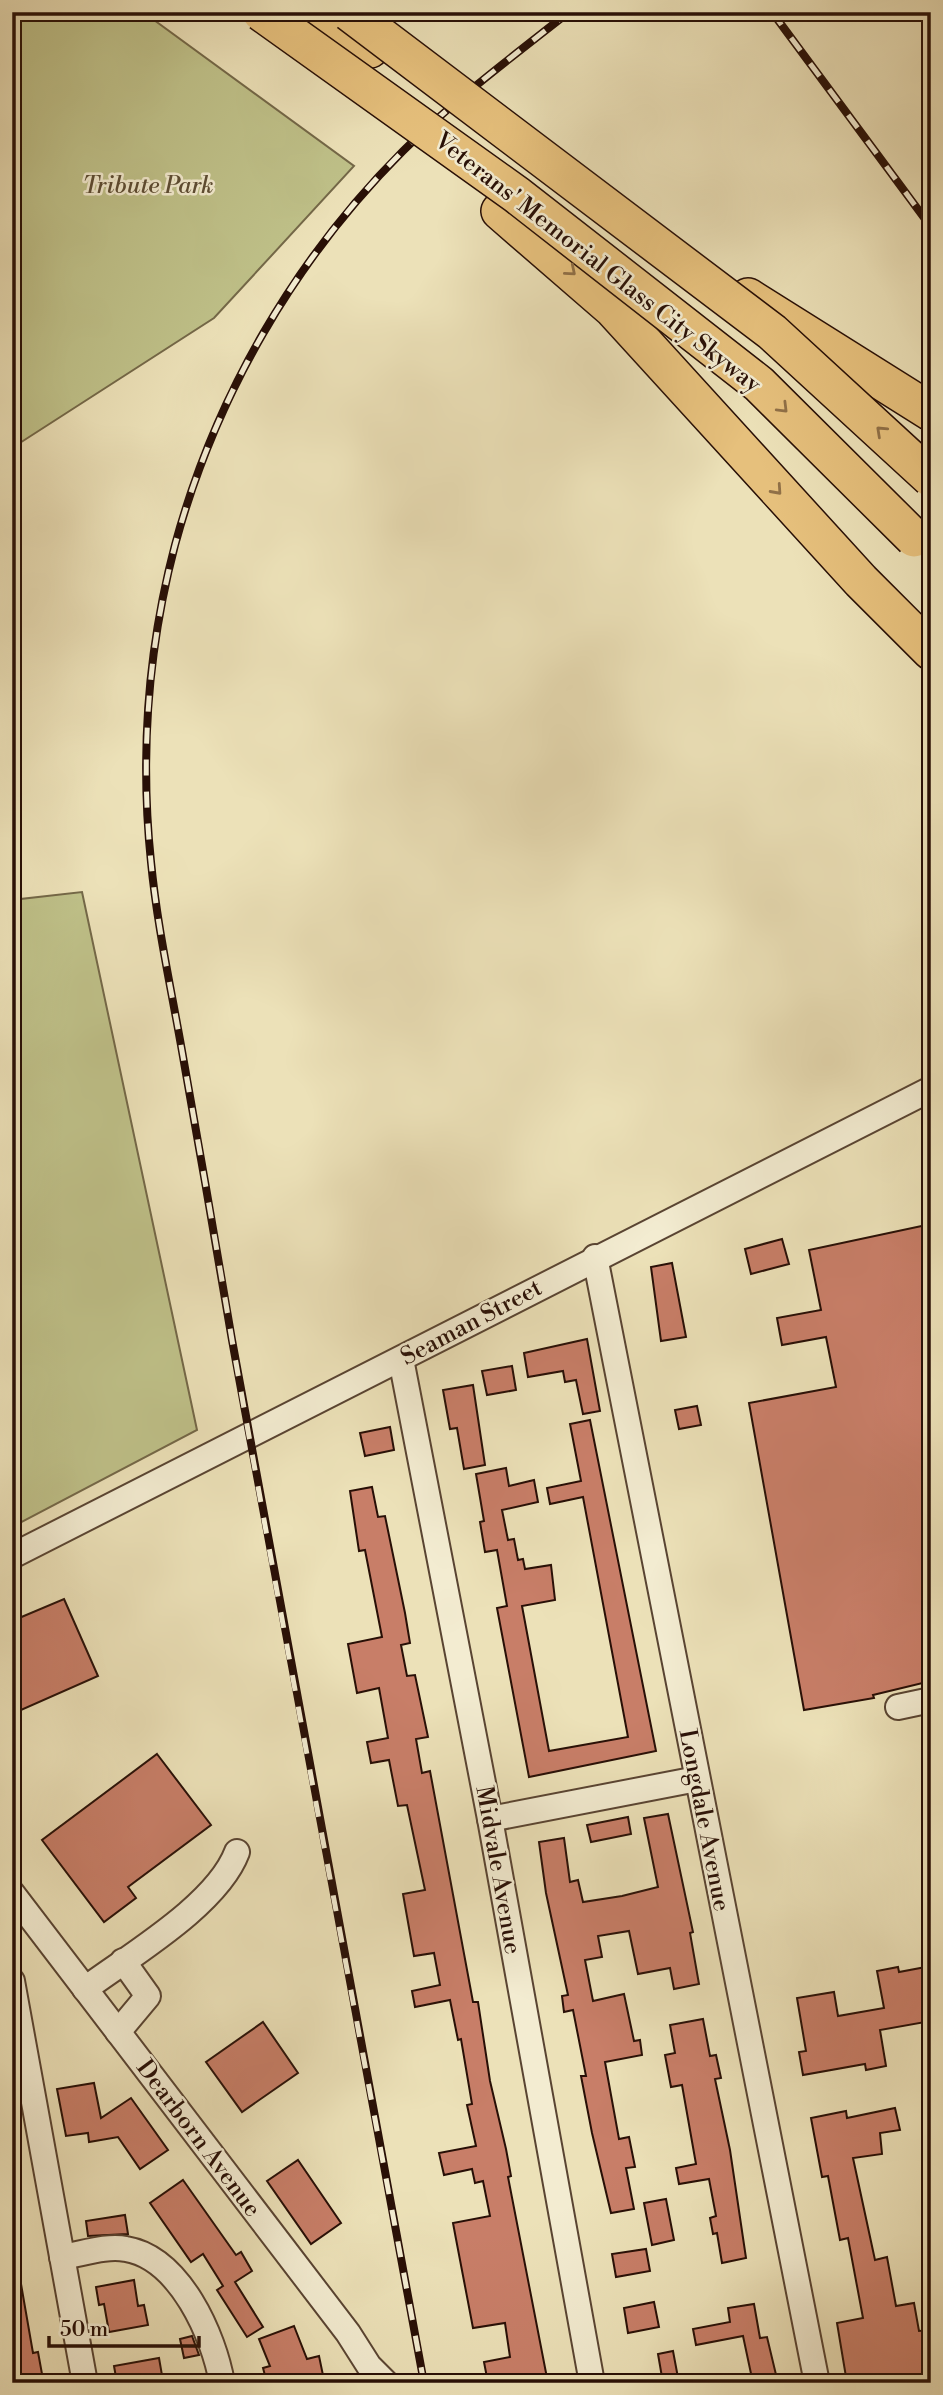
<svg xmlns="http://www.w3.org/2000/svg" width="943" height="2395" viewBox="0 0 943 2395" font-family="'Libre Bodoni',serif">
<style>
.green{fill:#bfc189;stroke:#746848;stroke-width:2}
.building{fill:#c87e68;stroke:#280f06;stroke-width:2}
.lines{fill:none;stroke-linecap:round;stroke-linejoin:round}
.minor-casing{stroke:#594432;stroke-width:28}
.highway-casing{stroke:#280f06;stroke-width:40}
.minor{stroke:#f3ecd1;stroke-width:24}
.highway{stroke:#e6c07c;stroke-width:37}
.rail-casing{stroke:#280f06;stroke-width:8}
.rail{stroke:#f3ecd1;stroke-width:5;stroke-dasharray:16;stroke-linecap:butt}
.highway-bridge-casing{stroke:#280f06;stroke-width:40;stroke-linecap:butt}
.highway-bridge{stroke:#e6c07c;stroke-width:37}
.oneway{stroke:#907047}
.labels{text-anchor:middle;stroke-width:5;stroke-linejoin:round;paint-order:stroke}
.park-label{font-size:24px;font-style:italic;fill:#5d4d34;stroke:#f3ecd1}
.street-label{font-size:24px;fill:#280f06;stroke:#f3ecd1}
</style>
<rect width="100%" height="100%" fill="#ece1b8"/>
<filter id="stains"><feTurbulence type="fractalNoise" baseFrequency=".00286" numOctaves="4"/><feColorMatrix values="0 0 0 0 .2 0 0 0 0 .09 0 0 0 0 .02 0 0 0 .5 -.17"/></filter>
<radialGradient id="worn" r=".72"><stop offset=".6" stop-color="#630" stop-opacity="0"/><stop offset="1" stop-color="#630" stop-opacity=".3"/></radialGradient>
<g class="green">
<path d="M12,12H143L354,166L214,318L12,448Z"/>
<path d="M82,892L197,1430L12,1527V900Z"/>
</g>
<g class="building">
<path d="M931,1224V1681L873,1695L874,1698L804,1710L749,1403L836,1387L826,1337L782,1345L777,1318L821,1310L809,1250Z"/>
<path d="M782,1239L789,1264L751,1274L745,1249Z"/>
<path d="M672,1263L686,1337L661,1341L651,1267Z"/>
<path d="M587,1339L600,1411L583,1414L576,1380L565,1382L563,1371L528,1377L524,1353Z"/>
<path d="M512,1366L516,1390L487,1395L482,1371Z"/>
<path d="M473,1385L485,1465L464,1469L457,1428L450,1429L443,1390Z"/>
<path d="M697,1406L701,1425L679,1429L675,1410Z"/>
<path d="M590,1420L656,1751L529,1777L497,1608L507,1606L497,1550L485,1552L480,1522L484,1521L476,1474L506,1468L509,1486L534,1480L538,1502L502,1510L508,1540L514,1539L518,1560L523,1559L525,1569L551,1565L555,1600L522,1606L549,1751L628,1737L583,1497L550,1504L547,1488L581,1481L570,1424Z"/>
<path d="M390,1427L394,1450L365,1456L360,1433Z"/>
<path d="M372,1487L378,1517L385,1516L405,1613L410,1643L401,1645L407,1676L415,1675L428,1737L416,1739L422,1773L430,1771L473,2002H478L490,2081L506,2149L511,2176L508,2177L548,2383H488L484,2362L510,2357L505,2323L473,2328L456,2239L453,2223L490,2216L483,2181L475,2183L472,2169L444,2175L439,2153L476,2146L467,2105L472,2104L461,2039L458,2040L450,2000L415,2007L412,1991L440,1985L434,1953L414,1956L403,1894L425,1890L407,1805L398,1806L389,1760L371,1763L367,1742L388,1738L379,1688L357,1693L348,1644L382,1637L365,1550L359,1551L350,1491Z"/>
<path d="M64,1599L98,1676L12,1714V1621Z"/>
<path d="M157,1754L211,1825L128,1887L136,1898L104,1922L42,1840Z"/>
<path d="M668,1814L693,1932L690,1933L699,1984L674,1989L670,1968L638,1974L629,1931L598,1936L602,1957L585,1960L593,2001L624,1994L634,2041L640,2040L642,2055L605,2062L619,2139L629,2137L635,2167L626,2168L634,2209L611,2213L592,2133L581,2076H586L573,2010L564,2012L562,1996L568,1995L546,1893L539,1842L564,1838L570,1882L578,1880L583,1902L622,1896L658,1887L644,1818Z"/>
<path d="M628,1817L631,1834L591,1842L587,1825Z"/>
<path d="M931,1966V2021L880,2030L886,2066L866,2070L865,2064L803,2075L799,2052L806,2051L797,1998L834,1992L838,2016L884,2008L877,1971L898,1967L899,1972Z"/>
<path d="M703,2019L710,2056L716,2055L721,2078L715,2079L730,2150L746,2258L722,2263L717,2233L713,2234L710,2218L716,2216L709,2179L679,2184L676,2168L696,2164L682,2085L671,2087L665,2055L675,2053L670,2025Z"/>
<path d="M263,2022L298,2073L242,2112L206,2062Z"/>
<path d="M94,2083L101,2118L131,2098L168,2150L140,2169L118,2137L89,2142L88,2133L66,2136L57,2089Z"/>
<path d="M895,2108L900,2130L880,2133L882,2154L853,2158L875,2260L887,2257L896,2306L914,2303L919,2331L931,2330V2373L847,2383L837,2323L863,2318L848,2238L840,2240L828,2176L822,2177L811,2118L846,2111L847,2118Z"/>
<path d="M298,2160L341,2223L311,2244L267,2181Z"/>
<path d="M183,2180L236,2255L241,2252L252,2271L235,2282L263,2327L247,2337L217,2290L223,2286L203,2254L191,2262L150,2203Z"/>
<path d="M666,2199L674,2240L652,2245L644,2203Z"/>
<path d="M125,2215L128,2234L88,2236L86,2221Z"/>
<path d="M646,2249L650,2271L616,2277L612,2254Z"/>
<path d="M134,2280L138,2306L144,2305L148,2325L109,2332L104,2304L99,2305L96,2287Z"/>
<path d="M21,2284L33,2353L38,2352L42,2374L12,2379V2285Z"/>
<path d="M654,2302L659,2327L628,2333L624,2308Z"/>
<path d="M754,2304L760,2338L767,2337L778,2383H753L743,2336L696,2345L693,2329L730,2322L728,2308Z"/>
<path d="M294,2326L307,2359L319,2356L324,2380L267,2383L263,2368L270,2366L259,2339Z"/>
<path d="M192,2336L199,2355L184,2358L180,2339Z"/>
<path d="M673,2351L679,2383H663L658,2354Z"/>
<path d="M159,2358L163,2381L117,2383L114,2366Z"/>
</g>
<g class="lines">
<g class="minor-casing">
<g id="minor">
<path d="M595,1257L817,2383"/>
<path d="M401,1359L490,1819L592,2383"/>
<path d="M12,1556L931,1089"/>
<path d="M898,1707L931,1700"/>
<path d="M490,1819L697,1779"/>
<path d="M12,1893L348,2333L369,2366L386,2383"/>
<path d="M12,1981L85,2383"/>
<path d="M85,1989C131,1955 217,1905 237,1852"/>
<path d="M118,2032L148,1996L123,1961"/>
<path d="M62,2257C82,2254 106,2245 126,2249C180,2258 214,2336 222,2383"/>
</g>
</g>
<g class="highway-casing">
<g id="highway">
<path d="M324,12L370,49"/>
<path d="M500,211L613,309L861,581L931,651"/>
<path d="M748,297L931,412"/>
</g>
</g>
<use href="#minor" class="minor"/>
<use href="#highway" class="highway"/>
<g class="rail-casing">
<g id="rail">
<path d="M772,12L931,227"/>
<path d="M424,2383C360,2035 293,1688 232,1340C216,1244 199,1147 182,1051C171,988 157,925 151,862C140,756 148,648 175,545C215,397 294,260 403,151C454,100 512,57 569,12"/>
</g>
</g>
<use href="#rail" class="rail"/>
<g class="highway-bridge-casing">
<g id="highway-bridge">
<path d="M261,12L517,195L759,384L914,538"/>
<path d="M349,12L772,332L931,478"/>
</g>
</g>
<use href="#highway-bridge" class="highway-bridge"/>
</g>
<defs><path id="oneway-chevron" d="M-2-3.5L2.5 0L-2 3.5" fill="none" stroke-width="1.6" stroke-linecap="round" stroke-linejoin="round" transform="scale(1.75)"/></defs>
<g class="oneway">
<use href="#oneway-chevron" transform="translate(571 271) rotate(40)"/>
<use href="#oneway-chevron" transform="translate(783 408) rotate(45)"/>
<use href="#oneway-chevron" transform="translate(881 431) rotate(-137)"/>
<use href="#oneway-chevron" transform="translate(777 490) rotate(48)"/>
</g>
<g class="labels">
<g class="park-label">
<text x="148" y="193">Tribute Park</text>
</g>
<g class="street-label">
<text transform="translate(598 262) rotate(38)" y="8">Veterans' Memorial Glass City Skyway</text>
<text transform="translate(471 1322) rotate(-28)" y="8">Seaman Street</text>
<text transform="translate(705 1820) rotate(79)" y="8">Longdale Avenue</text>
<text transform="translate(499 1870) rotate(80)" y="8">Midvale Avenue</text>
<text transform="translate(199 2138) rotate(53)" y="8">Dearborn Avenue</text>
</g>
</g>
<rect width="943" height="2395" fill="none" stroke="#ece1b8" stroke-width="42"/>
<rect x="14" y="14" width="915" height="2367" fill="none" stroke="#280f06" stroke-width="3.5"/>
<rect x="21" y="21" width="901" height="2353" fill="none" stroke="#280f06" stroke-width="2"/>
<path d="M49 2336v10h150v-10" fill="none" stroke="#280f06" stroke-width="3.5"/>
<text x="60" y="2336" font-size="21" fill="#280f06" stroke="#f3ecd1" stroke-width="5" paint-order="stroke">50 m</text>
<rect width="100%" height="100%" filter="url(#stains)"/>
<rect width="100%" height="100%" fill="url(#worn)"/>
</svg>
